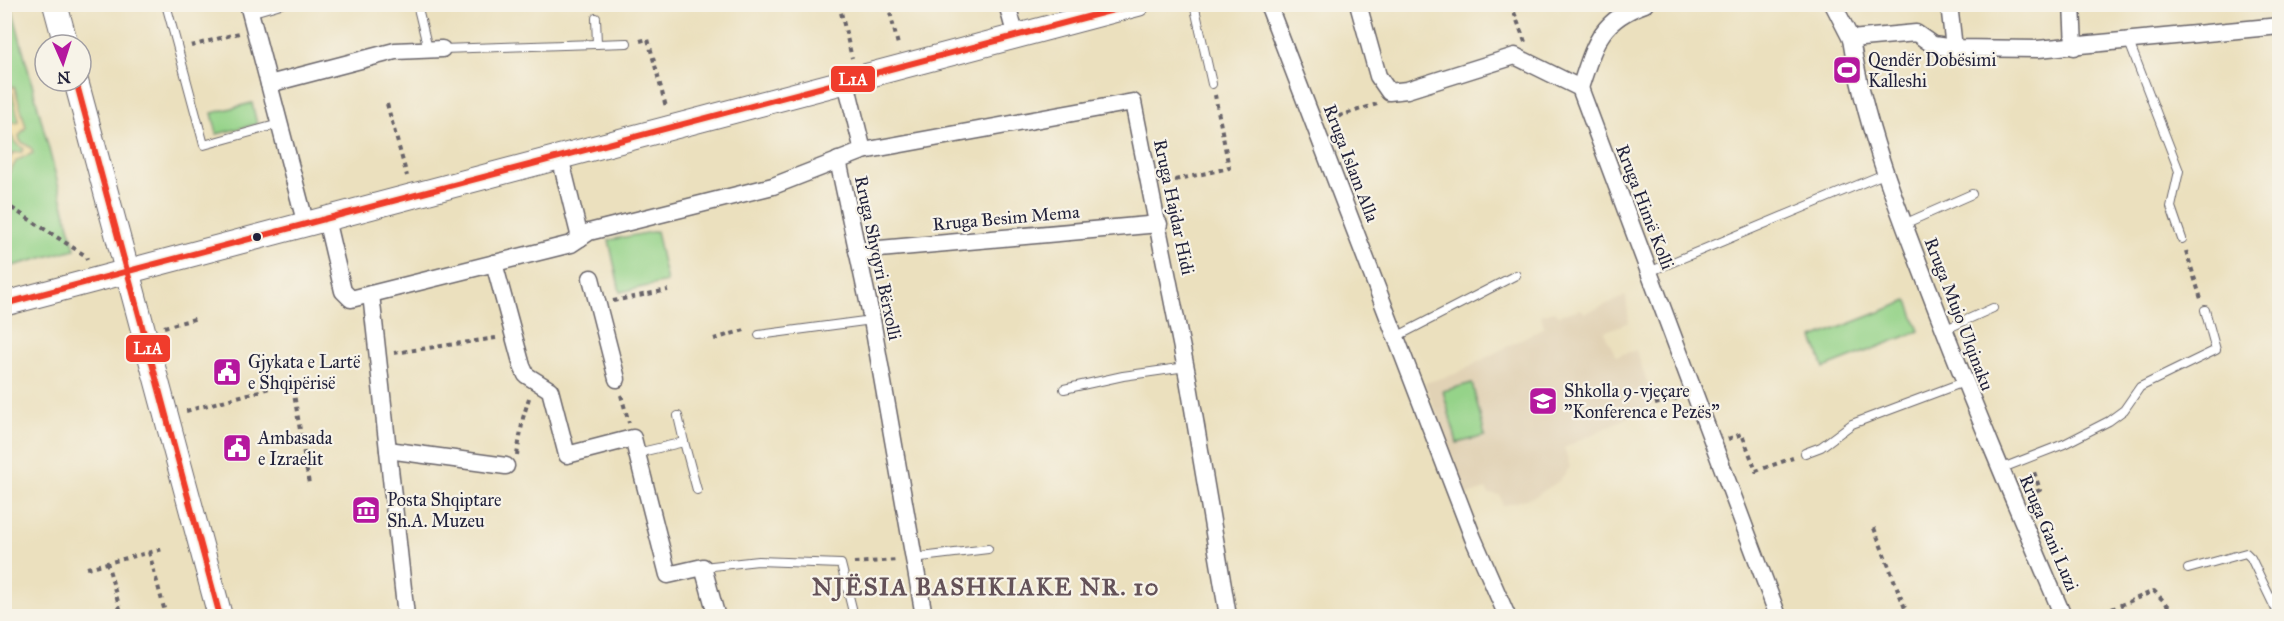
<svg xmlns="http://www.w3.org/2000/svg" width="2284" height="621" viewBox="0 0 2284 621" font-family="'IM FELL Great Primer',serif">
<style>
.built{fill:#e1d2b5}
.green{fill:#95d389;stroke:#5c7a62;stroke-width:1.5}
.sand{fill:#eeda9e;stroke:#887e6c;stroke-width:1.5}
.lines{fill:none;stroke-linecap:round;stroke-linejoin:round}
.lane-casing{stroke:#686469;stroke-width:10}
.street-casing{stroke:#686469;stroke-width:19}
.secondary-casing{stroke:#686469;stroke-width:26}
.path{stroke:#686469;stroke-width:4;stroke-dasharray:4.5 4.5;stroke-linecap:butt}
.lane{stroke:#fff;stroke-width:8}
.street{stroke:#fff;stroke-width:16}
.secondary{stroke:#fff;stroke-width:24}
.bus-1-casing{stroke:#f7f3e8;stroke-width:10}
.bus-1{stroke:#f03c2c;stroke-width:6}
.bus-dot{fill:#22223b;stroke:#f7f3e8;stroke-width:2}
.labels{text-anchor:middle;stroke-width:4.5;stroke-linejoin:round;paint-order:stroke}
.poi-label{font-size:18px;fill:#22223b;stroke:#f7f3e8;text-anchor:start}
.street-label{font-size:18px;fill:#22223b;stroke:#f7f3e8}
.district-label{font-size:24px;font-weight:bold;letter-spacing:1.5px;fill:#645258;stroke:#f7f3e8}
.line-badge{stroke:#f7f3e8;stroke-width:2}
.badge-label{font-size:16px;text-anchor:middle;font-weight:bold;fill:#fff}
</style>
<rect width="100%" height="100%" fill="#f7f3e8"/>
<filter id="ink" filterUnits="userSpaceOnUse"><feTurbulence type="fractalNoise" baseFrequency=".0167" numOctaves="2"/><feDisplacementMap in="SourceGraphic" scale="12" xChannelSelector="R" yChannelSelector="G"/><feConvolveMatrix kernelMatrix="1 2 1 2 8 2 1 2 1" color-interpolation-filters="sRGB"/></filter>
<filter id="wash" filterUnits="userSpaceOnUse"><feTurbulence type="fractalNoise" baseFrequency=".008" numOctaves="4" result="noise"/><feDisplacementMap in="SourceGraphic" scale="24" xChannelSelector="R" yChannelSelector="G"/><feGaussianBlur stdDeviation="1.35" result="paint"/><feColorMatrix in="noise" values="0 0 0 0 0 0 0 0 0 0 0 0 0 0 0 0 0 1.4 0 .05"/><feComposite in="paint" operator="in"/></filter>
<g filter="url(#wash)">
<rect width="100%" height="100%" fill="#ebe0be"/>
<path class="built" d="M1626,296L1629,322L1604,332L1616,356L1636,350L1655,404L1564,448L1570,467L1559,481L1536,496L1503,506L1500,495L1489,494L1486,489L1466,495L1425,383L1455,374L1544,327L1541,315L1554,311L1559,315L1581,309L1585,313Z"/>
<g class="green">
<path d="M11,4L75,249L5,268L4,5Z"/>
<path d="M252,103L257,124L217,134L212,113Z"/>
<path d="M656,231L667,282L620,292L609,240Z"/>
<path d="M1908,301L1919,331L1824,368L1813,338Z"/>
<path d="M1472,383L1485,436L1457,443L1443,391Z"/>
</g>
<path class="sand" d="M8,87H14L16,92L26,127L19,136L20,141L31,148L33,153L17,160L5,179V167L13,153L22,152L24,149C15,144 6,130 5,120L17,123L19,120L12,93H5V88Z"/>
</g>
<g filter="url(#ink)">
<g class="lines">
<g class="lane-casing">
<g id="lane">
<path d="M417,4L428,49"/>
<path d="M1194,4L1212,84"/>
<path d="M167,8L204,145L279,124"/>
<path d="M250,13L281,4"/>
<path d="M596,18L597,44"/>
<path d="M2129,42L2179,171L2171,207L2182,239"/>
<path d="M442,49L627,43"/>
<path d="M1904,224L1972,194"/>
<path d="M1649,272L1884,174"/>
<path d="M1944,330L1993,308"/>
<path d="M759,335L872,320"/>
<path d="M1396,337L1516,275"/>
<path d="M1064,389L1123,376L1186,367"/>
<path d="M678,416L684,442"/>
<path d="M637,453L684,442L697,490"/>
<path d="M1805,453L1821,447L1852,424L1964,382"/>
<path d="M2000,469L2064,444L2109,421L2124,410L2140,387L2216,350L2205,310"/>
<path d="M913,558L988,549"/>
<path d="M703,567L758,561L841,564L854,616"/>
<path d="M2188,569L2246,553L2251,558L2279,616"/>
</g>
</g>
<g class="street-casing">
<g id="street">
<path d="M248,4L306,225"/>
<path d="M1007,4L1016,37"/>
<path d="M1268,4L1473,538L1507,616"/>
<path d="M1358,4L1378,76L1389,92L1407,90L1515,56L1580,88L1778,616"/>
<path d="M1833,4L1851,39L1916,33L1933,45L1954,48L2038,49L2280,26"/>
<path d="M1949,4L1954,48"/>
<path d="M2072,4L2074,47"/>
<path d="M1851,39C1865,127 1897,207 1929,290C1971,400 2017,508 2063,616"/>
<path d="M846,82L863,151"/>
<path d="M269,84L395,51L442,49"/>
<path d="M1580,88C1594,46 1599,20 1645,4"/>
<path d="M560,157L580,238"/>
<path d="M838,160L872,320L924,616"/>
<path d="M326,219L343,291L351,299L571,244L589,232L773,186L863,151L1133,102L1188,379L1228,616"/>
<path d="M857,251L1159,224"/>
<path d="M494,263L522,366L526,375L550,390L567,455L633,438L668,575L703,567L716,614L714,616"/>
<path d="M591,278L617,379"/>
<path d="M371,294L406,616"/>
<path d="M388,450L506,466"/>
</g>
</g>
<g class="secondary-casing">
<g id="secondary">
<path d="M55,4L66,45"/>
<path d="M76,81L220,616"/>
<path d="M4,304L1138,4"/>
</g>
</g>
<g class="path">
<path d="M839,4L852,58"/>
<path d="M888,4L898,45"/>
<path d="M1511,4L1525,42"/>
<path d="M640,41L648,39L666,107"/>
<path d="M191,46L239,33"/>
<path d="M387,104L407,176"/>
<path d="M1330,119L1377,104"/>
<path d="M1166,182L1229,168L1215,95"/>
<path d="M4,203L86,256L87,259"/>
<path d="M2186,251L2201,299"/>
<path d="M613,301L668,290"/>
<path d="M164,327L198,318"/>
<path d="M714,339L748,329"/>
<path d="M394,353L496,338"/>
<path d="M621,395L629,423"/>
<path d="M1655,404L1679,398"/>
<path d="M186,411L292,382L309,484"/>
<path d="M1728,439L1742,434L1756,471L1793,458"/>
<path d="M517,455L523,418L529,398"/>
<path d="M2028,495L2040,490L2033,469"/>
<path d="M1874,528L1908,616"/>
<path d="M149,552L166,616"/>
<path d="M107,562L122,616"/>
<path d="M854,563L897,560"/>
<path d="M87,568L163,549"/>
<path d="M1830,616L1838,614L1839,616"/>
<path d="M2095,616L2154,591L2178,616"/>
</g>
<use href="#lane" class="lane"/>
<use href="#street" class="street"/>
<use href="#secondary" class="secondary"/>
<g class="bus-1-casing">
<g id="bus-1">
<path d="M76,81L220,616"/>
<path d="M4,304L1136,4"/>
</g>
</g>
<use href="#bus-1" class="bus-1"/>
</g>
</g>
<defs>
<g id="stadium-square" transform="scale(1.5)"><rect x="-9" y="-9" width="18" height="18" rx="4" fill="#b5179e" stroke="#f7f3e8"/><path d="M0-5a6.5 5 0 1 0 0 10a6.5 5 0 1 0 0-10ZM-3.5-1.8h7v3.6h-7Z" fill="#fff"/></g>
<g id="civic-square" transform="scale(1.5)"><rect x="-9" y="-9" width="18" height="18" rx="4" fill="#b5179e" stroke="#f7f3e8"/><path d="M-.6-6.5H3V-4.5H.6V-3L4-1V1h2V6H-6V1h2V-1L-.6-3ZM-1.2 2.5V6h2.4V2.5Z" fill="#fff"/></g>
<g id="school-square" transform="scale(1.5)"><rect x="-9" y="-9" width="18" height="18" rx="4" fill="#b5179e" stroke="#f7f3e8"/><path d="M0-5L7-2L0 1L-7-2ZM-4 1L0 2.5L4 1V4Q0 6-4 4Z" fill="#fff"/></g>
<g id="museum-square" transform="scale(1.5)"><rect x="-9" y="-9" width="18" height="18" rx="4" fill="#b5179e" stroke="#f7f3e8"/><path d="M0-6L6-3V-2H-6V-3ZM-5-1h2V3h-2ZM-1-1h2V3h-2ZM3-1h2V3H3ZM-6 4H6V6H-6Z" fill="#fff"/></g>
</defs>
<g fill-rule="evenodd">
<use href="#stadium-square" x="1847" y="70"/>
<use href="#civic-square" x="227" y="372"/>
<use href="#school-square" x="1543" y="401"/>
<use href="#civic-square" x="237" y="448"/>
<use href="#museum-square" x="366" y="510"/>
</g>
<circle class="bus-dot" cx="257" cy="237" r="5"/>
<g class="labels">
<g class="poi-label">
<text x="1868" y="66">Qendër Dobësimi<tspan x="1868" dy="21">Kalleshi</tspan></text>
<text x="248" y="368">Gjykata e Lartë<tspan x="248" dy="21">e Shqipërisë</tspan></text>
<text x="1564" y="397">Shkolla 9-vjeçare<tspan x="1564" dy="21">"Konferenca e Pezës"</tspan></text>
<text x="258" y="444">Ambasada<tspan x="258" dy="21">e Izraelit</tspan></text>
<text x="387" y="506">Posta Shqiptare<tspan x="387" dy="21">Sh.A. Muzeu</tspan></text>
</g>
<g class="street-label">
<text transform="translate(1351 163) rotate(69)" y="6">Rruga Islam Alla</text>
<text transform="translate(1174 207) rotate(78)" y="6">Rruga Hajdar Hidi</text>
<text transform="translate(1645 207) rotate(69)" y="6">Rruga Himë Kolli</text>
<text transform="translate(1006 218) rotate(-5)" y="6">Rruga Besim Mema</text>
<text transform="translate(878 258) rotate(78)" y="6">Rruga Shyqyri Bërxolli</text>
<text transform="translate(1959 314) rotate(69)" y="6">Rruga Mujo Ulqinaku</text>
<text transform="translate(2049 533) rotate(67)" y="6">Rruga Gani Luzi</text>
</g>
<g class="district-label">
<text x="986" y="595">NJËSIA BASHKIAKE NR. 10</text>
</g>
</g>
<g class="line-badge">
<rect x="830" y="65" width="46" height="28" rx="6" fill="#f03c2c"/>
<rect x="125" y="334" width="46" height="29" rx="6" fill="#f03c2c"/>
</g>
<g class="badge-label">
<text x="853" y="85">L1A</text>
<text x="148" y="354">L1A</text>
</g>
<rect width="2284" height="621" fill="none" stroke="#f7f3e8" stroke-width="24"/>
<g transform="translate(63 63) rotate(177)"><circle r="28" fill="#f7f3e8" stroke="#a29fa3" stroke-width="1.5"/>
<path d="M0-4.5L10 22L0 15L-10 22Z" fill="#b5179e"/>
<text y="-9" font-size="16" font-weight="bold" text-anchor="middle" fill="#22223b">N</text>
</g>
</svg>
